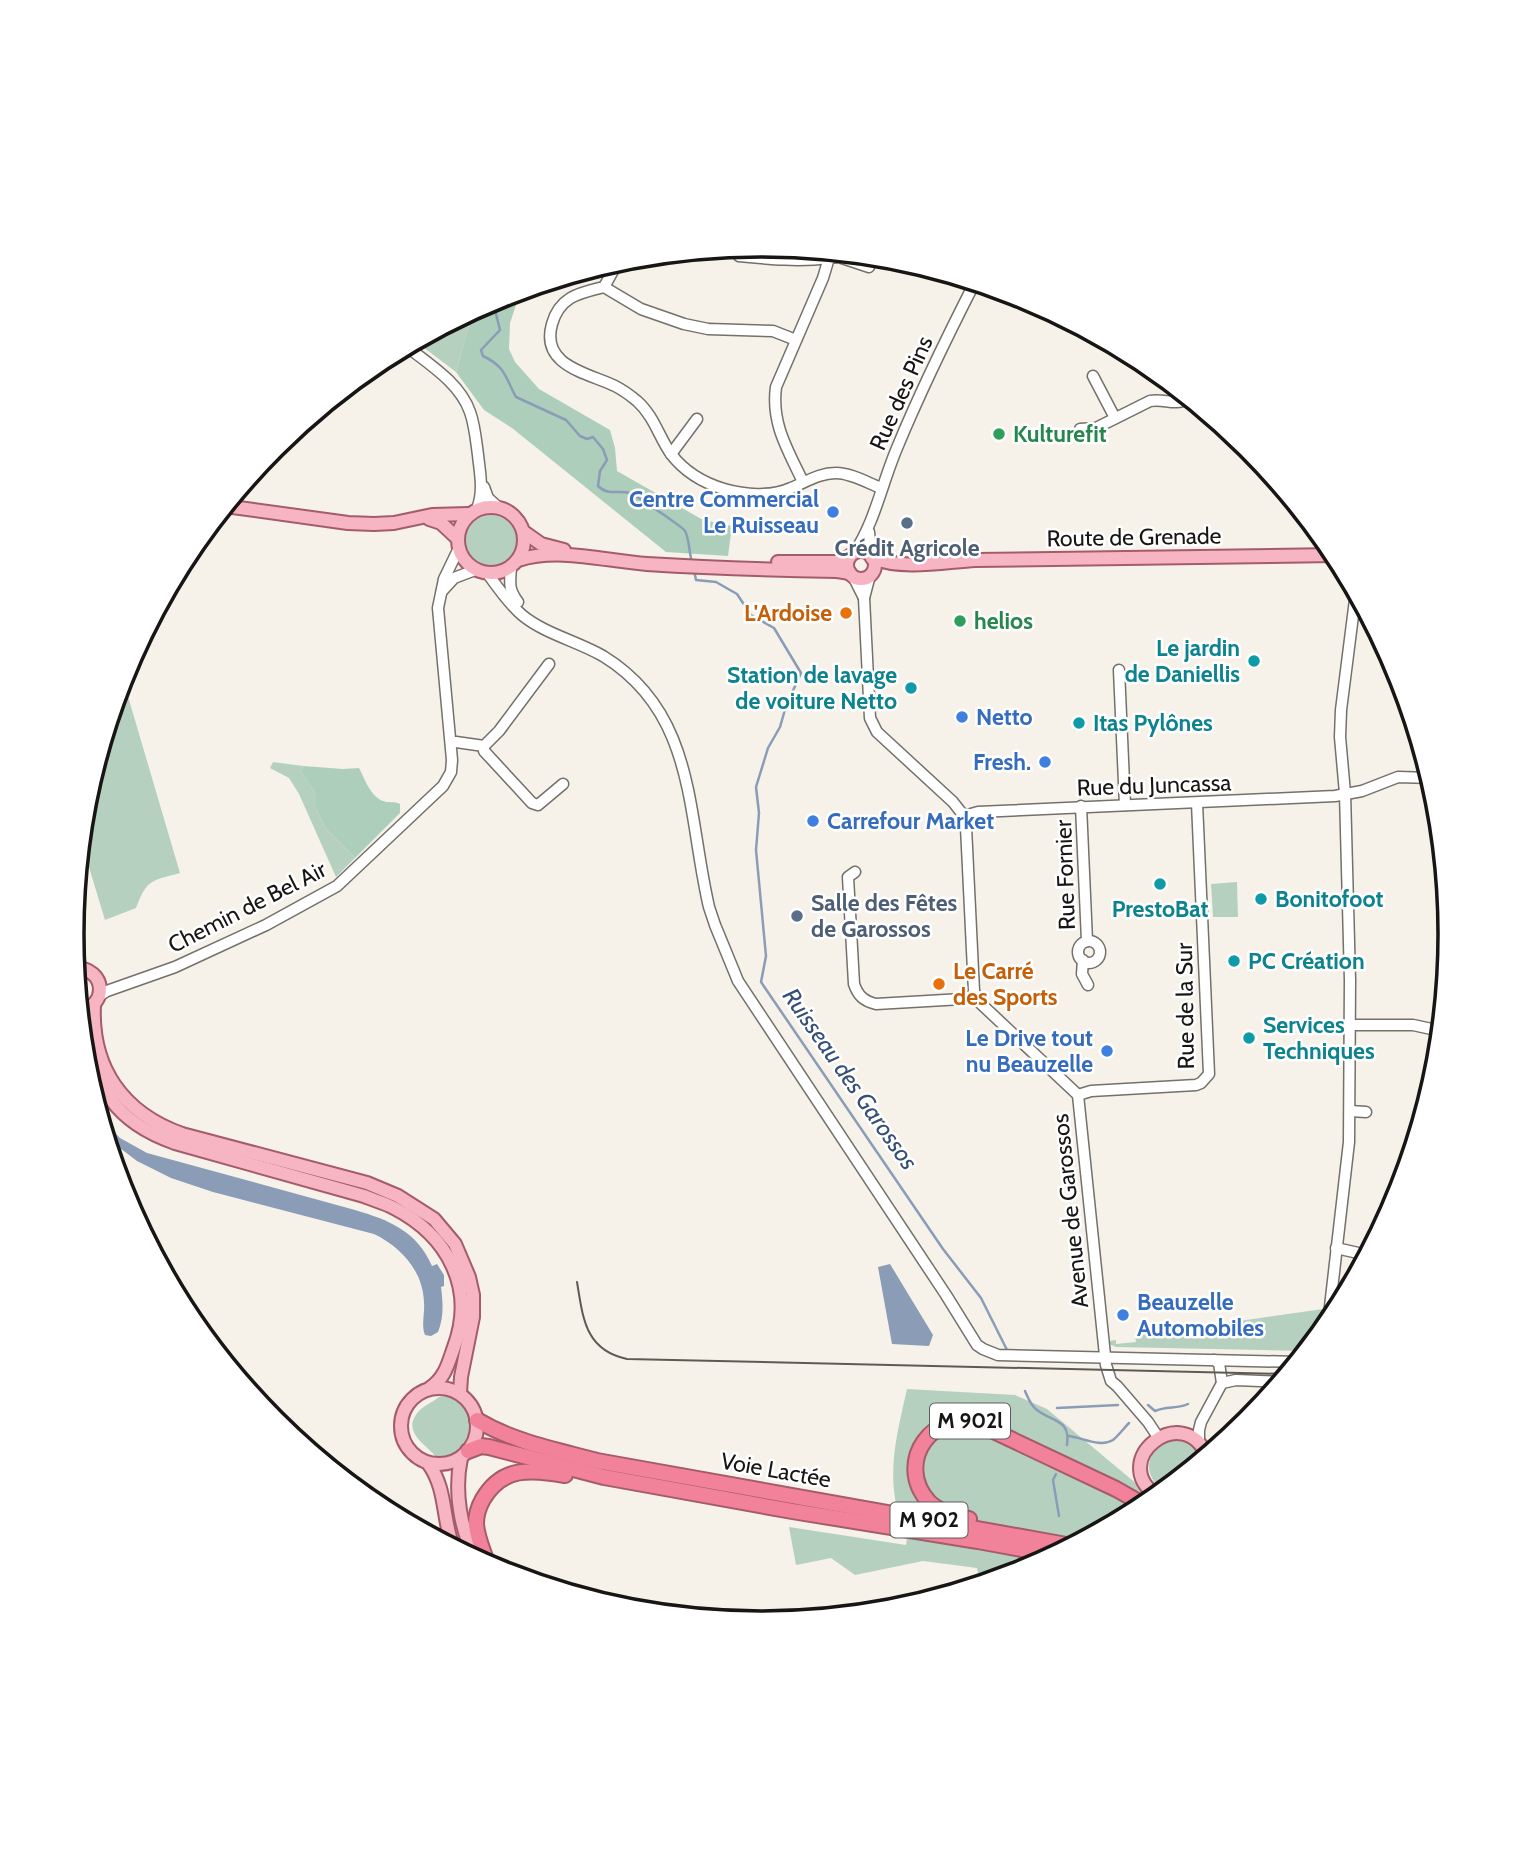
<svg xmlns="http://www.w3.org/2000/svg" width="1522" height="1868" viewBox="0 0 1522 1868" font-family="Cabin,sans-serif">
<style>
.green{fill:#b6d0c0}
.forest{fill:#adceba}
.water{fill:#8a9cb6}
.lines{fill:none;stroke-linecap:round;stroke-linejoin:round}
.stream{stroke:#8a9cb6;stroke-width:2.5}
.minor-casing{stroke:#74706a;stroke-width:13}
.major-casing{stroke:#a55c6a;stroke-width:16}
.highway-casing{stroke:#a55c6a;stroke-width:18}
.minor{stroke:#fff;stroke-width:10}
.major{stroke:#f7b4c2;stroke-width:12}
.highway{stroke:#f18299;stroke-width:14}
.tram{stroke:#5d5a56;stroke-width:2}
.leisure-dot{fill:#2e9e5b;stroke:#fff;stroke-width:2.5}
.shop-dot{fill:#3f7fe0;stroke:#fff;stroke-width:2.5}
.service-dot{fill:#5c6f8a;stroke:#fff;stroke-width:2.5}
.food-dot{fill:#e8710a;stroke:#fff;stroke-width:2.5}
.culture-dot{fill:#0f9aa8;stroke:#fff;stroke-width:2.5}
.labels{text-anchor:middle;stroke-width:5;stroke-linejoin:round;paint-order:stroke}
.shield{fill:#fff;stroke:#5d5c5a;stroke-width:2}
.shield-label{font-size:21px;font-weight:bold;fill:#181614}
.street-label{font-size:23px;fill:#181614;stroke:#fff}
.leisure-label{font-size:23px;font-weight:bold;fill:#27864d;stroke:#fff;text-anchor:start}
.shop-label{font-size:23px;font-weight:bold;fill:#366cbe;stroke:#fff;text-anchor:end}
.service-label{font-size:23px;font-weight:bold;fill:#4e5e75;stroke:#fff}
.food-label{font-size:23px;font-weight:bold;fill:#c56008;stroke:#fff;text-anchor:end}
.culture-label{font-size:23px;font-weight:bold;fill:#0d838f;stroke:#fff;text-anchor:start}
.water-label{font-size:24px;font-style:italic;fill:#354f77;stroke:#fff}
.rim{fill:none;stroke:#181614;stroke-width:3.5}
</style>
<rect width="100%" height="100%" fill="#f6f2ea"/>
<g class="green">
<path d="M473,310L456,372L415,341Z"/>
<circle cx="491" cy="541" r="26"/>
<path d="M122,676L180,873C151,881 147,879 136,908L105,920L81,841L85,799Z"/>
<path d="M273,762L303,766L301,772L316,794V809L326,829L355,858L336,877L299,794L289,778L270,768Z"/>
<path d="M1237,882L1238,917H1213L1211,884Z"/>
<path d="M1323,1309L1320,1334L1306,1351L1116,1347L1109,1344V1341L1116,1340V1344L1136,1342L1135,1336Z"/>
<path d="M907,1389L1015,1395L1047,1409L1138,1485L1142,1493L1151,1501L1144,1507L1024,1571L980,1584L977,1568L923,1561L855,1575L831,1558L796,1565L789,1527L906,1545C910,1527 897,1516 895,1498C889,1461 899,1425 907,1389Z"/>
<path d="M446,1396C485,1409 479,1458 437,1458C426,1444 399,1431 420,1410C425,1405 433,1402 439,1397Z"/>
<path d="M1175,1440C1188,1442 1197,1447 1202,1460L1164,1491C1139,1474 1147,1445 1175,1440Z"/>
</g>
<g class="forest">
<path d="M521,290L510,323L509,349L515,362L539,389L610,430L615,448L617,471L703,520L732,526L728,556L666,552L512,428L484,410L456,372L473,310L498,297Z"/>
<path d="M303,766L343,769L359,768C365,779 370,796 383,801C388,803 394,801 400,804V813L355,858L326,829L316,809V794L301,772Z"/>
</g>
<g class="water">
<path d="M100,1118L120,1138L147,1153L355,1210C389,1220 417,1231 432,1266L437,1264L444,1275V1286L441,1287C443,1302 444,1318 438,1332L431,1336L425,1335C421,1325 425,1313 424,1302C423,1271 401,1247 374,1234L213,1192L171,1178L137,1161L112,1142L105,1135Z"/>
<path d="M890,1264L933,1335L929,1346L892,1344L878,1267Z"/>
</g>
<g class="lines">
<g class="stream">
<path d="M500,296L495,310L500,330L481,350L483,356C506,367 505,377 516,397L566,420L580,436L587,439L593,437L603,449L607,460L600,471L598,486C608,496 618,490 630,493C634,494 684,528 685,531C689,538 689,550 691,558"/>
<path d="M694,570L696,580L716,582L737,594L751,615L774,628L801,673L786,706L780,727L768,748L756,787L759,813L756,850L766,956L761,982L943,1249L981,1298L1007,1350"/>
<path d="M1025,1391C1028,1398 1031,1406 1037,1410C1052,1422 1071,1419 1067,1445"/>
<path d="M1148,1405L1155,1411C1166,1406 1178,1409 1188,1404"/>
<path d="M1057,1408L1118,1405"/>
<path d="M1068,1436C1081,1437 1100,1448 1113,1440C1119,1435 1124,1428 1129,1423"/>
<path d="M1056,1474L1053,1480L1059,1516"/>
</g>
<g class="minor-casing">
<g id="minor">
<path d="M742,247L739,256C769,259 800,262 829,258L831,254"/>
<path d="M604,287L619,260"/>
<path d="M796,340L773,331L708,329L684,324L641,309L604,287C580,293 560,296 552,324C540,366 588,373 615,386C623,390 631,396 637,401C654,416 659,437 671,454C684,471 704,483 724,489C745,495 771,497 791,488C806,482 819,473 836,473C851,473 868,483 881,488"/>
<path d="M406,346C429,364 460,383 470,412C475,426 476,441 478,455C480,474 484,491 477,509"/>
<path d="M1093,376L1115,418"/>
<path d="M1080,429L1096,428L1150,401C1164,398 1176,407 1189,398"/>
<path d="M671,454L697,419"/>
<path d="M803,482C788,450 771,424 776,387L823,278L829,258L839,257L869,267"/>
<path d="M484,487L488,498L498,507"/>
<path d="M869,532L871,556"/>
<path d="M854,553C875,522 882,483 897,448C920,392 947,337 975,282"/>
<path d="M511,567C510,583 508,589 518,602"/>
<path d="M488,574C498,588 509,604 522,615C545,634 577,641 603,656C696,713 687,813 709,907L715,925L738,981L946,1295L977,1345L983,1349L998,1355L1297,1362"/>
<path d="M870,575L864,598L870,718L877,732L953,802L964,816L966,827L974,991L978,1001L1078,1095L1106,1365L1111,1381L1117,1386L1148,1422L1158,1437"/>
<path d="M853,576L864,598"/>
<path d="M442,591L454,578L475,570"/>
<path d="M1119,670L1125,805"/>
<path d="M451,742H456L484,746L499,731L549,664"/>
<path d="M484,746V751L532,803L538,805L563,784"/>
<path d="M1081,806L1087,941"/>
<path d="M964,816L978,812L1335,796L1362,791L1398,777L1431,778"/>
<path d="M855,872L848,877L854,984C858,996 864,1001 876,1004L962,999L975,995"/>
<circle cx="1089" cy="952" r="11"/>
<path d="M1083,960L1082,974L1088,985"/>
<path d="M99,996L107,991L175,967L266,925L337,886L443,786L451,772L452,760L438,608L444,579L458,550"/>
<path d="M1350,1025H1413L1441,1031"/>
<path d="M1078,1095L1091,1091L1196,1085L1201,1083L1209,1074L1197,803"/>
<path d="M1350,1111L1366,1112"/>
<path d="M1336,1248L1367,1255"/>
<path d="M1328,1324L1349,1142L1350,980L1345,793L1340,737L1341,710L1356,592"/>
<path d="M1222,1383L1236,1380L1281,1382"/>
<path d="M1199,1443V1430L1201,1422L1222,1383L1219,1363L1214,1360"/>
</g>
</g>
<g class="major-casing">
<g id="major">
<path d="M225,506L348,523L374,524L394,523L432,515L469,514"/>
<circle cx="491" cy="540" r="33"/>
<path d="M429,519L441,523L457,538"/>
<path d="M524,532L541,544L564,550"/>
<circle cx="861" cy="565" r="14"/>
<path d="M872,558C903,570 943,562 975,560L1336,555"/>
<path d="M518,560C559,547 605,561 647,564C710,568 773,570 837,571L850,573"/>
<path d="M778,562H836L850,556"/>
<path d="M75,968C106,968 109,1006 79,1011"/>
<path d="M94,1005C91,1068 123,1113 182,1134L367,1183L398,1196L434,1219L455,1244L469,1277L473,1295V1317L461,1377L460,1393"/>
<path d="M81,1026C98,1087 112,1121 175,1143L364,1196C373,1200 385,1203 394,1208C448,1236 476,1288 454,1347C448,1364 445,1378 430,1388"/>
<circle cx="439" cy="1426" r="38"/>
<path d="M461,1458C454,1491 460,1530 477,1560"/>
<path d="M428,1463C447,1489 442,1517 453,1547"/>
<path d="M1157,1496C1106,1460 1184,1400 1207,1456"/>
</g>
</g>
<g class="highway-casing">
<g id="highway">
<path d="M477,1420C514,1442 556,1450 597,1461L1072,1546"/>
<path d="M468,1451L481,1446L489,1447L604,1477L792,1511L978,1541L1054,1555"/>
<path d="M969,1519C956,1516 939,1512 929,1502C893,1463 934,1405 983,1426L1116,1489L1146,1506"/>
<path d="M488,1566C484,1552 477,1539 476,1524C476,1516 479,1506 483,1499C503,1465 532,1470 565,1475"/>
</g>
</g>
<use href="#minor" class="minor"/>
<use href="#major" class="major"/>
<use href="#highway" class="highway"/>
<path class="tram" d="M577,1282C583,1318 585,1350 627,1359L1287,1374"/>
</g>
<g class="leisure-dot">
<circle cx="999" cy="434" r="7"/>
<circle cx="960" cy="621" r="7"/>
</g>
<g class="shop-dot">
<circle cx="833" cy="512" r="7"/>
<circle cx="962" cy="717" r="7"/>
<circle cx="1045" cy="762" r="7"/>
<circle cx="813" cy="821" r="7"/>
<circle cx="1107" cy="1051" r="7"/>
<circle cx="1123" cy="1315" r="7"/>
</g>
<g class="service-dot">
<circle cx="907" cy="523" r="7"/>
<circle cx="797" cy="916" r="7"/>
</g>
<g class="food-dot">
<circle cx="846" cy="613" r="7"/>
<circle cx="939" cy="984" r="7"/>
</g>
<g class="culture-dot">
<circle cx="1254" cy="661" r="7"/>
<circle cx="911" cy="688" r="7"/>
<circle cx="1079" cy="723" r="7"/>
<circle cx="1160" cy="884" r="7"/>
<circle cx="1261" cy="899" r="7"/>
<circle cx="1234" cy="961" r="7"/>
<circle cx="1249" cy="1038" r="7"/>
</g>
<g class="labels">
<g class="shield">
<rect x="930" y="1403.5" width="80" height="35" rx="5"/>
<rect x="890.5" y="1502.5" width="77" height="35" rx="5"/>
</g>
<g class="shield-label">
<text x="970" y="1428">M 902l</text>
<text x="929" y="1527">M 902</text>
</g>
<g class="street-label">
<text transform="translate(901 393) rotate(-66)" y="8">Rue des Pins</text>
<text transform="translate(1134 537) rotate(-1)" y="8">Route de Grenade</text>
<text transform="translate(1154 785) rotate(-2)" y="8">Rue du Juncassa</text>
<text transform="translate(1065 875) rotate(-92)" y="8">Rue Fornier</text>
<text transform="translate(247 907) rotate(-27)" y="8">Chemin de Bel Air</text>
<text transform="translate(1185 1006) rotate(-91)" y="8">Rue de la Sur</text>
<text transform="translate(1070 1211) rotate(-96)" y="8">Avenue de Garossos</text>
<text transform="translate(776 1470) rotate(10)" y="8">Voie Lactée</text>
</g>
<g class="leisure-label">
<text x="1013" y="442">Kulturefit</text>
<text x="974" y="629">helios</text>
</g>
<g class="shop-label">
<text x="819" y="507">Centre Commercial<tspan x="819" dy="26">Le Ruisseau</tspan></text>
<text x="976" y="725" text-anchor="start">Netto</text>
<text x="1031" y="770">Fresh.</text>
<text x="827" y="829" text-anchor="start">Carrefour Market</text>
<text x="1093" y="1046">Le Drive tout<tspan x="1093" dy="26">nu Beauzelle</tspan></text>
<text x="1137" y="1310" text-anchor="start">Beauzelle<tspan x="1137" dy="26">Automobiles</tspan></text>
</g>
<g class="service-label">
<text x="907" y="556">Crédit Agricole</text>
<text x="811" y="911" text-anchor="start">Salle des Fêtes<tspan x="811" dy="26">de Garossos</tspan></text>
</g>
<g class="food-label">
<text x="832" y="621">L'Ardoise</text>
<text x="953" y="979" text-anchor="start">Le Carré<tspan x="953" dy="26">des Sports</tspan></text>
</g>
<g class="culture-label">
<text x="1240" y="656" text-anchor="end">Le jardin<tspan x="1240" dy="26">de Daniellis</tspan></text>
<text x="897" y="683" text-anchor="end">Station de lavage<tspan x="897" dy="26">de voiture Netto</tspan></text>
<text x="1093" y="731">Itas Pylônes</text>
<text x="1275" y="907">Bonitofoot</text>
<text x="1160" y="917" text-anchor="middle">PrestoBat</text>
<text x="1248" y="969">PC Création</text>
<text x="1263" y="1033">Services<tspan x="1263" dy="26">Techniques</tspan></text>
</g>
<g class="water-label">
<text transform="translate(850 1079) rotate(55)" y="8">Ruisseau des Garossos</text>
</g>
</g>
<path d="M0 0H1522V1868H0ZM84 934a677 677 0 1 1 1354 0a677 677 0 1 1-1354 0Z" fill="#fff" fill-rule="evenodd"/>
<path class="rim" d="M84 934a677 677 0 1 1 1354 0a677 677 0 1 1-1354 0Z"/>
</svg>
